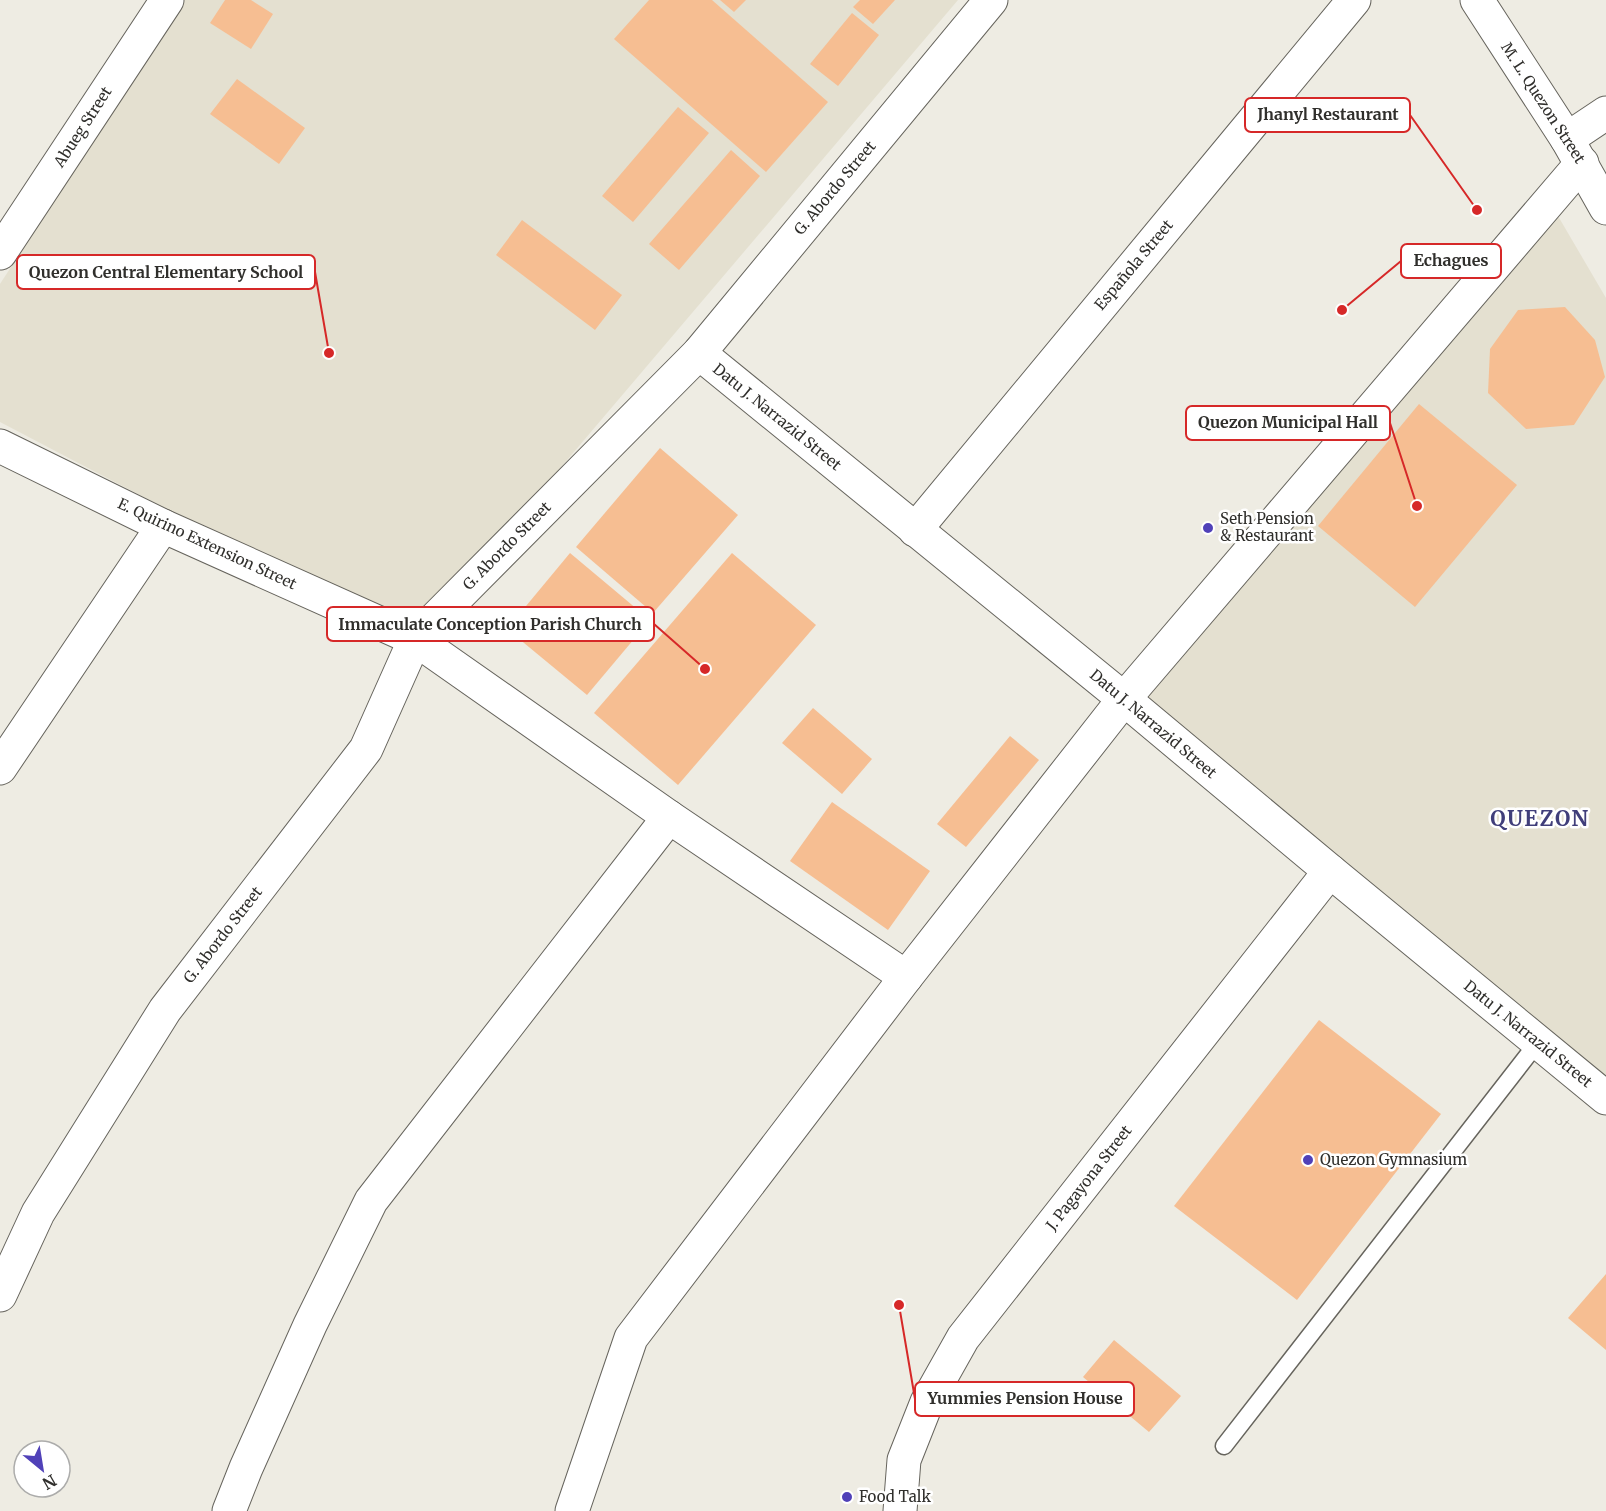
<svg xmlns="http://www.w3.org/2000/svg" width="1606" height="1511" viewBox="0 0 1606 1511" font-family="Merriweather,serif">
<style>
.built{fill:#e4e0d0}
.building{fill:#f6be92}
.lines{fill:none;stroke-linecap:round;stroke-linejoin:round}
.service-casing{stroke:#66645d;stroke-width:19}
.minor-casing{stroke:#66645d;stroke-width:35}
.tertiary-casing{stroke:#66645d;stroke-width:35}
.service{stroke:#fff;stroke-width:16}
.minor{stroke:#fff;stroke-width:33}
.tertiary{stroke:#fff;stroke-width:33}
.poi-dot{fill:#5041b8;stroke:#fff;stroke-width:2}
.labels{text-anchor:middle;stroke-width:5;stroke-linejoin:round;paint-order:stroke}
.street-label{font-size:15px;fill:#302f2c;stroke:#fff}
.poi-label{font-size:15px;fill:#302f2c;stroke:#fff;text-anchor:start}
.district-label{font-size:21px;font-weight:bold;letter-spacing:1.5px;fill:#403e7a;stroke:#fff}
.leader{fill:none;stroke:#d62828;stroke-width:2}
.callout-dot{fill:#d62828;stroke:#fff;stroke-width:2}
.callout{fill:#fff;stroke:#d62828;stroke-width:2}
.callout-label{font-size:16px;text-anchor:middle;font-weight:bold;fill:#302f2c}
</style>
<rect width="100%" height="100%" fill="#eeece3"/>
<g class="built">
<path d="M184,0H958L415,639L0,422V284Z"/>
<path d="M1558,216L1606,298V1077L1143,699Z"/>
</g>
<g class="building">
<path d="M225,0H251L273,14L251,49L210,23Z"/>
<path d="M649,0H712L828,102L766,172L614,39Z"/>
<path d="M720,0H746L734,12Z"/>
<path d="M860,0H895L873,24L853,7Z"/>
<path d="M852,13L879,35L838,86L810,64Z"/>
<path d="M237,79L305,128L279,164L210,114Z"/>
<path d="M678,107L709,133L633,222L602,196Z"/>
<path d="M731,150L760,176L679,270L649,244Z"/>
<path d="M522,220L622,295L595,330L496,255Z"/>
<path d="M1565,307L1595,340L1605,377L1574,425L1526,429L1488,393L1490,349L1518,310Z"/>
<path d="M1419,404L1517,485L1415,607L1318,526Z"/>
<path d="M660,448L738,515L653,613L576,547Z"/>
<path d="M570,553L650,620L587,695L507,629Z"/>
<path d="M732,553L816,625L678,785L594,713Z"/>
<path d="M813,708L872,759L842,794L782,743Z"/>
<path d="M1010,736L1039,760L966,847L937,824Z"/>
<path d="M832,802L930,871L888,930L790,861Z"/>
<path d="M1319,1020L1441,1114L1297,1300L1174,1206Z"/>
<path d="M1606,1274V1350L1568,1318Z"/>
<path d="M1114,1340L1181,1396L1149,1432L1083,1377Z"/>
</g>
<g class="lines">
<g class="service-casing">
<path id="service" d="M1224,1446L1538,1042"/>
</g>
<g class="minor-casing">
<g id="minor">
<path d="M1567,139L1606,113"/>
<path d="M0,253L167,0"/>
<path d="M699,353L1124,699L1330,871L1606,1098"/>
<path d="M0,446L163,526L415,639L669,817L906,977L1124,699L1582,163"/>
<path d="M915,530L1354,0"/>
<path d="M0,768L163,526"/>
<path d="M0,1295L38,1213L165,1010L366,749L415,639L699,353L991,0"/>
<path d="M229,1511L246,1468L310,1325L371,1201L669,817"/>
<path d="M572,1511L631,1338L906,977"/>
<path d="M900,1511L904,1460L927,1402L963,1338L1330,871"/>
</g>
</g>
<g class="tertiary-casing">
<path id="tertiary" d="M1477,0L1567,139L1606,208"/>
</g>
<use href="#service" class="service"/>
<use href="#minor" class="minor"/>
<use href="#tertiary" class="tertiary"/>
</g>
<g class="poi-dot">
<circle cx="1208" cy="528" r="6"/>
<circle cx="1308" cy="1160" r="6"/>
<circle cx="847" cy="1497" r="6"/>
</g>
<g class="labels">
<g class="street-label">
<text transform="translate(1543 103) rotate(57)" y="5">M. L. Quezon Street</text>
<text transform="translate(83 127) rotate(-57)" y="5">Abueg Street</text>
<text transform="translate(835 188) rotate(-50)" y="5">G. Abordo Street</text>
<text transform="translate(1134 265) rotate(-50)" y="5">Española Street</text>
<text transform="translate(777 417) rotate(39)" y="5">Datu J. Narrazid Street</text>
<text transform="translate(207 544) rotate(25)" y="5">E. Quirino Extension Street</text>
<text transform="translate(507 546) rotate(-45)" y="5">G. Abordo Street</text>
<text transform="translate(1153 724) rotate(40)" y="5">Datu J. Narrazid Street</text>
<text transform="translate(223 935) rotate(-52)" y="5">G. Abordo Street</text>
<text transform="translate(1528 1034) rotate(39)" y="5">Datu J. Narrazid Street</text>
<text transform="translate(1089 1178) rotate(-52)" y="5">J. Pagayona Street</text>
</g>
<g class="poi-label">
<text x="1220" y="524">Seth Pension<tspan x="1220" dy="17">&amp; Restaurant</tspan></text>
<text x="1320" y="1165">Quezon Gymnasium</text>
<text x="859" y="1502">Food Talk</text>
</g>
<g class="district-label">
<text x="1540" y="826">QUEZON</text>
</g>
</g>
<path class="leader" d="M1477 210L1410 115M1342 310L1401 261M329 353L315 272M1417 506L1390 423M705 669L654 624M899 1305L915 1399"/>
<g class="callout-dot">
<circle cx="1477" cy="210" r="6"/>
<circle cx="1342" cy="310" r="6"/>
<circle cx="329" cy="353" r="6"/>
<circle cx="1417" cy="506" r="6"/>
<circle cx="705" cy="669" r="6"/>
<circle cx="899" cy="1305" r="6"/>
</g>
<g class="callout">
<rect x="1245" y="98" width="165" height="34" rx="6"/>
<rect x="1401" y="244" width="100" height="34" rx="6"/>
<rect x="17" y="255" width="298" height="34" rx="6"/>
<rect x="1186" y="406" width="204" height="34" rx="6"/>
<rect x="327" y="607" width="327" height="34" rx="6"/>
<rect x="915" y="1382" width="219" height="34" rx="6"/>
</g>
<g class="callout-label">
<text x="1328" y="120">Jhanyl Restaurant</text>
<text x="1451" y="266">Echagues</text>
<text x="166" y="278">Quezon Central Elementary School</text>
<text x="1288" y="428">Quezon Municipal Hall</text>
<text x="490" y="630">Immaculate Conception Parish Church</text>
<text x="1025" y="1404">Yummies Pension House</text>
</g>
<g transform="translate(42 1469) rotate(150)"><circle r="28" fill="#ffffff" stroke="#acacab" stroke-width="1.5"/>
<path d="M0-4.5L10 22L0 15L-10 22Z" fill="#5041b8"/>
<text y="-9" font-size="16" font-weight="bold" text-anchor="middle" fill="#302f2c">N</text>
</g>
</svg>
